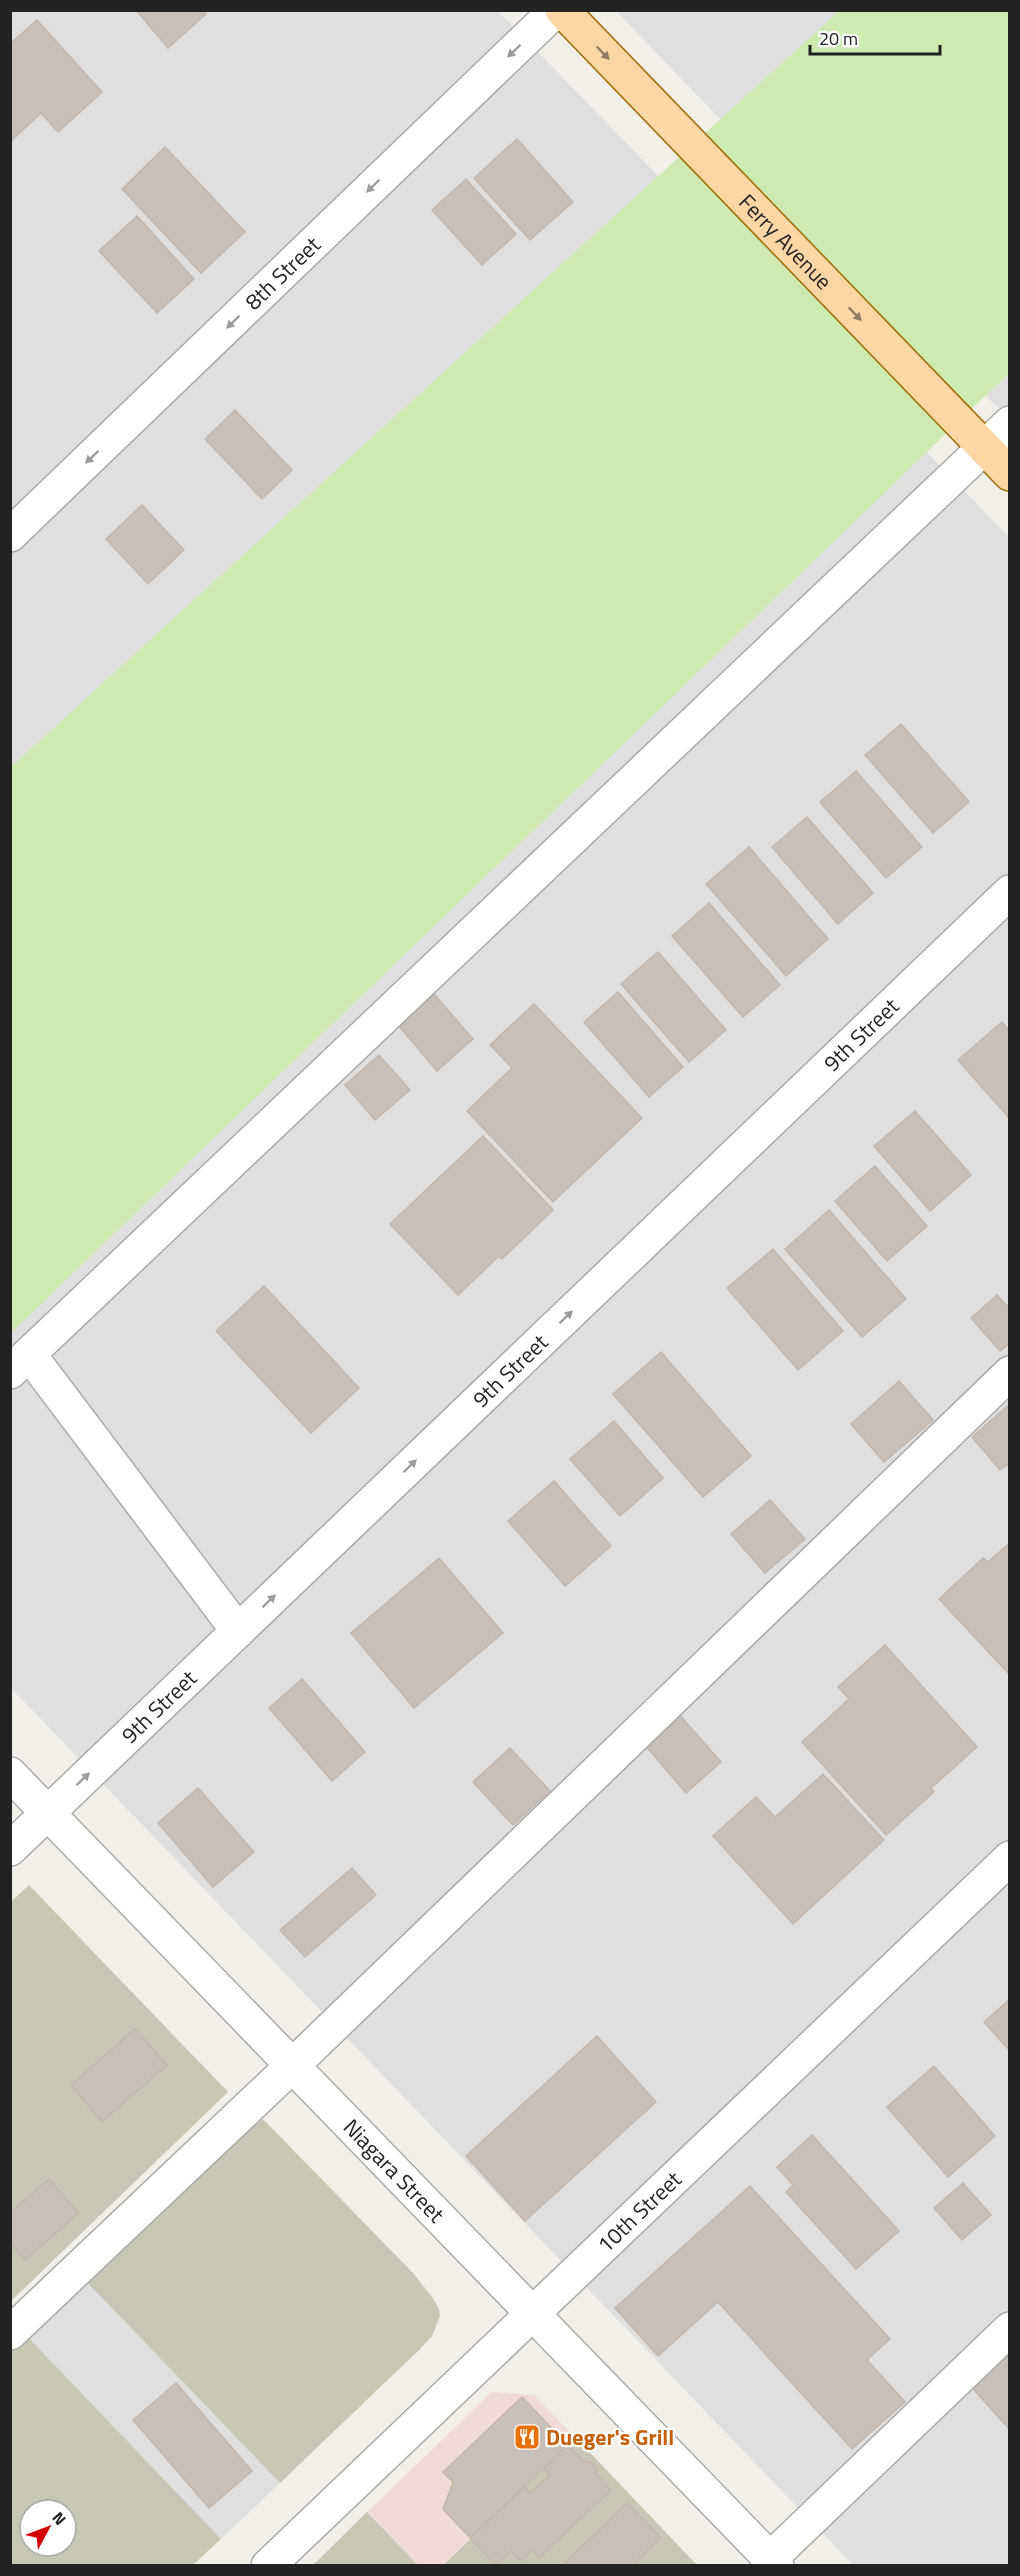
<svg xmlns="http://www.w3.org/2000/svg" width="1020" height="2576" viewBox="0 0 1020 2576" font-family="'Titillium Web',sans-serif">
<style>
.residential{fill:#e0dfdf}
.commercial{fill:#f2dad9}
.construction{fill:#c7c7b4;fill-rule:evenodd}
.grass{fill:#cdebb0}
.building{fill:#c7bfb8;stroke:#c4b6ab;stroke-width:1.5}
.lines{fill:none;stroke-linecap:round;stroke-linejoin:round}
.minor-casing{stroke:#a9a9a9;stroke-width:36}
.major-casing{stroke:#a06b00;stroke-width:36}
.minor{stroke:#fff;stroke-width:33}
.major{stroke:#fcd6a4;stroke-width:33}
.oneway{fill:#9c9c9c}
.oneway2{fill:#8f7c63}
.labels{text-anchor:middle;stroke-width:4.5;stroke-linejoin:round;paint-order:stroke}
.street-label{font-size:22px;fill:#222;stroke:#fff}
.food-label{font-size:22px;font-weight:bold;fill:#c56008;stroke:#fff;text-anchor:start}
</style>
<rect width="100%" height="100%" fill="#f2efe9"/>
<g class="residential">
<path d="M11,11H498L1009,537V2565H853L11,1688Z"/>
<path d="M616,11H1009V419Z"/>
<path d="M81,2276L280,2483L221,2539L23,2332Z"/>
</g>
<path class="commercial" d="M492,2392L534,2395L576,2438L442,2565H418L367,2512Z"/>
<g class="construction">
<path d="M29,1885L228,2092L11,2301L10,1903Z"/>
<path d="M248,2116L256,2125L263,2119L413,2273L432,2297L439,2309L440,2316L432,2336L420,2349L280,2483L81,2276Z"/>
<path d="M23,2332L221,2539L193,2565L11,2566V2344ZM30,2510H66V2546H30Z"/>
<path d="M576,2438L697,2565L442,2566L568,2445Z"/>
<path d="M367,2512L418,2565H312H313Z"/>
</g>
<path class="grass" d="M839,11H1009V373L11,1333V767Z"/>
<g class="building">
<path d="M136,10H203L206,14L168,48Z"/>
<path d="M37,20L102,92L58,132L41,113L10,142V44Z"/>
<path d="M517,139L573,202L530,240L474,178Z"/>
<path d="M165,147L245,232L201,273L122,189Z"/>
<path d="M466,179L516,234L482,265L432,210Z"/>
<path d="M137,216L194,279L157,313L99,251Z"/>
<path d="M235,410L292,470L262,499L205,439Z"/>
<path d="M142,505L184,550L148,584L106,539Z"/>
<path d="M901,724L969,802L933,833L865,755Z"/>
<path d="M856,771L922,847L886,878L820,802Z"/>
<path d="M807,817L873,893L838,924L772,847Z"/>
<path d="M749,847L828,939L786,976L706,884Z"/>
<path d="M709,903L780,985L743,1017L672,936Z"/>
<path d="M658,952L726,1030L689,1062L621,984Z"/>
<path d="M618,992L683,1067L649,1097L584,1022Z"/>
<path d="M434,994L473,1039L437,1071L398,1025Z"/>
<path d="M534,1004L642,1118L553,1202L467,1111L512,1068L490,1045Z"/>
<path d="M1002,1022L1010,1031V1119L958,1060Z"/>
<path d="M379,1055L410,1090L375,1120L345,1085Z"/>
<path d="M915,1111L971,1175L930,1211L874,1146Z"/>
<path d="M483,1136L553,1210L502,1259L499,1256L458,1295L390,1224Z"/>
<path d="M875,1166L927,1226L887,1261L835,1201Z"/>
<path d="M829,1210L906,1299L862,1337L785,1249Z"/>
<path d="M773,1249L843,1331L798,1370L727,1288Z"/>
<path d="M264,1286L359,1388L311,1433L216,1331Z"/>
<path d="M997,1295L1010,1309V1343L1000,1351L971,1318Z"/>
<path d="M661,1352L751,1456L703,1497L613,1394Z"/>
<path d="M899,1381L933,1420L884,1462L851,1424Z"/>
<path d="M1010,1404V1463L1000,1470L972,1437Z"/>
<path d="M614,1421L663,1478L620,1516L570,1459Z"/>
<path d="M554,1481L611,1546L565,1586L508,1521Z"/>
<path d="M770,1500L805,1539L765,1573L731,1534Z"/>
<path d="M1010,1543V1675L939,1599L983,1558L988,1562Z"/>
<path d="M439,1558L503,1633L414,1708L351,1633Z"/>
<path d="M885,1645L977,1747L931,1788L934,1792L886,1835L802,1742L849,1699L838,1687Z"/>
<path d="M302,1679L365,1752L332,1781L269,1708Z"/>
<path d="M678,1713L721,1762L686,1793L644,1744Z"/>
<path d="M510,1748L550,1791L513,1825L473,1782Z"/>
<path d="M823,1774L884,1840L793,1924L713,1836L756,1797L775,1817Z"/>
<path d="M198,1788L254,1852L213,1887L158,1823Z"/>
<path d="M352,1868L376,1895L305,1957L280,1930Z"/>
<path d="M1010,1999V2051L984,2022Z"/>
<path d="M135,2029L167,2065L102,2122L71,2085Z"/>
<path d="M597,2036L656,2102L525,2221L466,2156Z"/>
<path d="M934,2066L995,2136L948,2177L887,2107Z"/>
<path d="M812,2135L899,2231L856,2269L786,2192L793,2185L777,2167Z"/>
<path d="M49,2179L79,2213L25,2260L10,2243V2213Z"/>
<path d="M963,2183L991,2215L962,2240L934,2208Z"/>
<path d="M750,2186L890,2339L867,2360L905,2402L852,2449L718,2302L658,2356L615,2308Z"/>
<path d="M1010,2345V2430L967,2382Z"/>
<path d="M176,2383L252,2471L209,2508L133,2420Z"/>
<path d="M522,2397L568,2445L470,2538L443,2509L453,2482L443,2472Z"/>
<path d="M568,2445L585,2462H590L597,2468V2475L611,2490L539,2558L532,2550L521,2561L511,2551L496,2565L470,2538L525,2487L530,2493L550,2475L544,2468Z"/>
<path d="M627,2503L661,2538L632,2566H562Z"/>
</g>
<g class="lines">
<g class="minor-casing">
<g id="minor">
<path id="s1" d="M10,535L556,10"/>
<path d="M29,1354L238,1631"/>
<path d="M10,1372L1010,423"/>
<path id="s2" d="M10,1774L777,2566"/>
<path id="s3" d="M10,1849L1010,892"/>
<path d="M10,2333L292,2066L1010,1373"/>
<path d="M770,2559L1010,2329"/>
<path id="s4" d="M268,2566L1010,1858"/>
</g>
</g>
<g class="major-casing">
<g id="major">
<path id="s5" d="M562,10L1010,474"/>
</g>
</g>
<use href="#minor" class="minor"/>
<use href="#major" class="major"/>
</g>
<defs><path id="oneway-solid" d="M-6-.8H1V-3.2L6.5 0L1 3.2V.8H-6Z" transform="scale(1.5)"/></defs>
<g class="oneway">
<use href="#oneway-solid" transform="translate(514 51) rotate(136)"/>
<use href="#oneway-solid" transform="translate(373 186) rotate(136)"/>
<use href="#oneway-solid" transform="translate(233 322) rotate(136)"/>
<use href="#oneway-solid" transform="translate(92 457) rotate(136)"/>
<use href="#oneway-solid" transform="translate(566 1317) rotate(-44)"/>
<use href="#oneway-solid" transform="translate(410 1466) rotate(-44)"/>
<use href="#oneway-solid" transform="translate(269 1601) rotate(-44)"/>
<use href="#oneway-solid" transform="translate(83 1779) rotate(-44)"/>
</g>
<g class="oneway2">
<use href="#oneway-solid" transform="translate(603 53) rotate(46)"/>
<use href="#oneway-solid" transform="translate(855 314) rotate(46)"/>
</g>
<defs>
<g id="restaurant-square" transform="scale(1.35)"><rect x="-9" y="-9" width="18" height="18" rx="4" fill="#e8710a" stroke="#fff"/><path d="M-5-6h1v4h1v-4h1v4h1v-4h1v5L-1.5 .5V6h-2V.5L-5-1ZM5-6V6H3V1.5H1.5Q1.5-4 5-6Z" fill="#fff"/></g>
</defs>
<g fill-rule="evenodd">
<use href="#restaurant-square" x="527" y="2437"/>
</g>
<g class="labels">
<g class="street-label">
<text dy="8" stroke="none"><textPath href="#s5" startOffset="322">Ferry Avenue</textPath></text>
<text dy="8" stroke="none"><textPath href="#s1" startOffset="378">8th Street</textPath></text>
<text dy="8" stroke="none"><textPath href="#s3" startOffset="1178">9th Street</textPath></text>
<text dy="8" stroke="none"><textPath href="#s3" startOffset="692">9th Street</textPath></text>
<text dy="8" stroke="none"><textPath href="#s3" startOffset="206">9th Street</textPath></text>
<text dy="8" stroke="none"><textPath href="#s2" startOffset="552">Niagara Street</textPath></text>
<text dy="8" stroke="none"><textPath href="#s4" startOffset="513">10th Street</textPath></text>
</g>
<g class="food-label">
<text x="546" y="2445">Dueger's Grill</text>
</g>
</g>
<rect width="1020" height="2576" fill="none" stroke="#222222" stroke-width="24"/>
<g transform="translate(48 2528) rotate(49)"><circle r="28" fill="#ffffff" stroke="#a7a7a7" stroke-width="1.5"/>
<path d="M0-4.5L10 22L0 15L-10 22Z" fill="#d40000"/>
<text y="-9" font-size="16" font-weight="bold" text-anchor="middle" fill="#222222">N</text>
</g>
<path d="M810 45v9h130v-9" fill="none" stroke="#222222" stroke-width="3"/>
<text x="819" y="45" font-size="18" fill="#222222" stroke="#ffffff" stroke-width="4.5" paint-order="stroke">20 m</text>
</svg>
